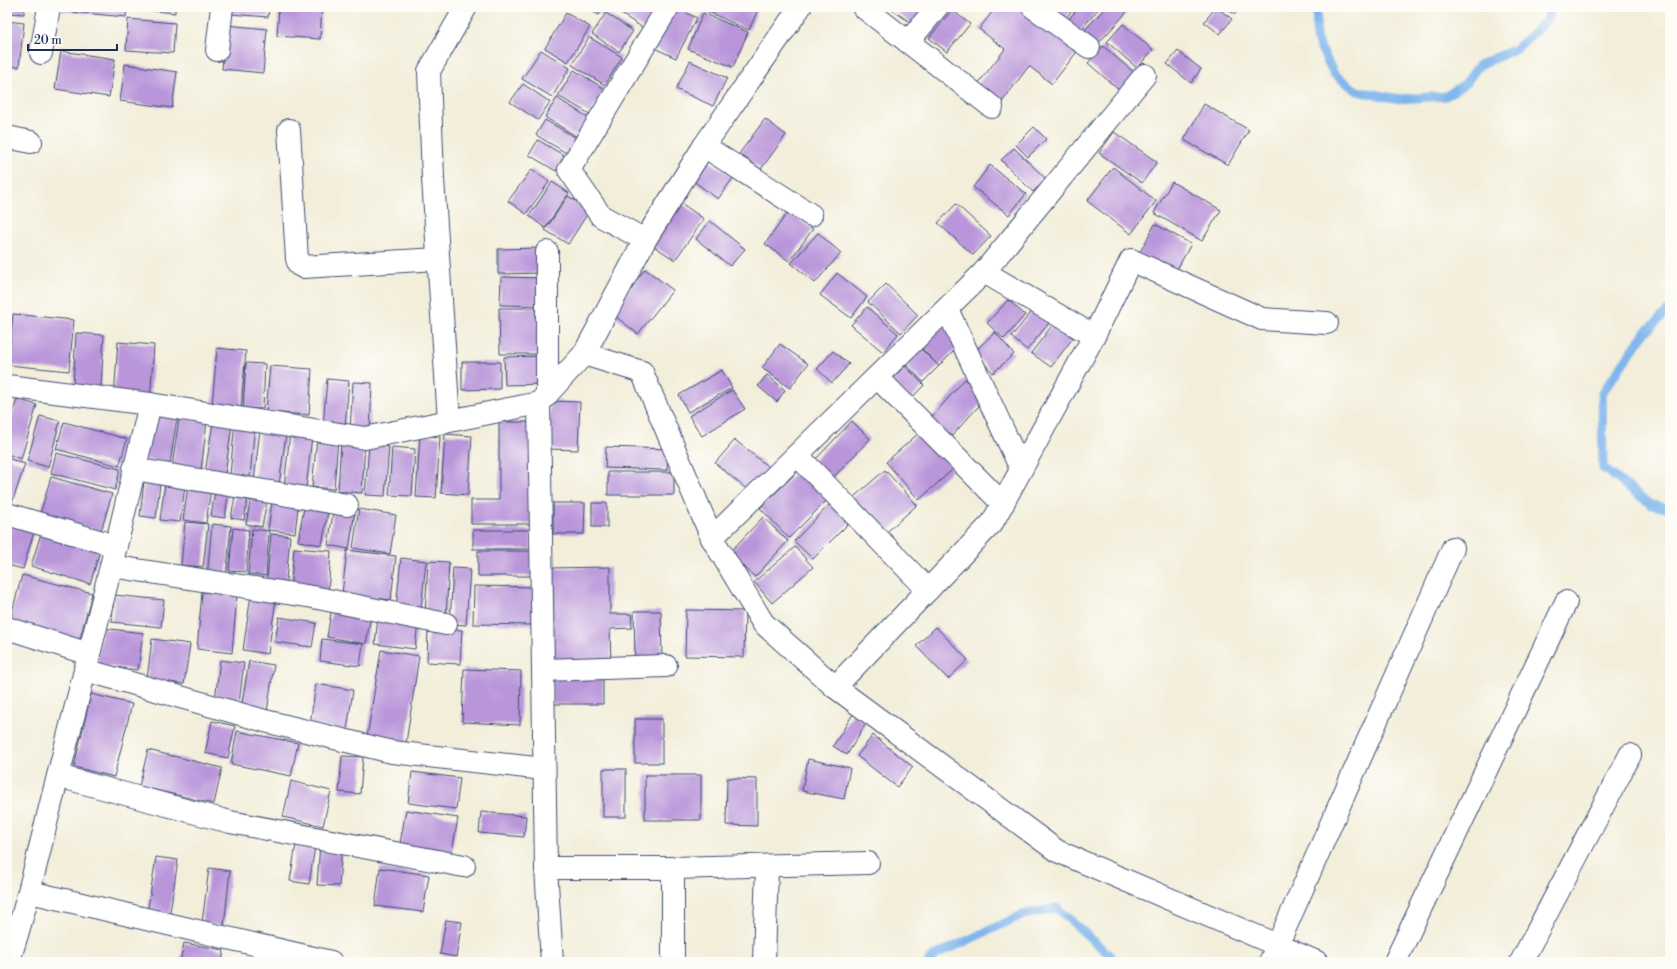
<svg xmlns="http://www.w3.org/2000/svg" width="1677" height="969" viewBox="0 0 1677 969" font-family="'Libre Bodoni',serif">
<style>
.lines{fill:none;stroke-linecap:round;stroke-linejoin:round}
.stream{stroke:#7eb5ed;stroke-width:9}
.building{fill:#b996da}
.minor-casing{stroke:#3b4c71;stroke-width:24}
.minor{stroke:#fff;stroke-width:22}
</style>
<rect width="100%" height="100%" fill="#fdfcf7"/>
<filter id="ink" filterUnits="userSpaceOnUse"><feTurbulence type="fractalNoise" baseFrequency=".025" numOctaves="2"/><feDisplacementMap in="SourceGraphic" scale="8" xChannelSelector="R" yChannelSelector="G"/><feConvolveMatrix kernelMatrix="1 2 1 2 8 2 1 2 1" color-interpolation-filters="sRGB"/></filter>
<filter id="wash" filterUnits="userSpaceOnUse"><feTurbulence type="fractalNoise" baseFrequency=".012" numOctaves="4" result="noise"/><feDisplacementMap in="SourceGraphic" scale="16" xChannelSelector="R" yChannelSelector="G"/><feGaussianBlur stdDeviation="0.9" result="paint"/><feColorMatrix in="noise" values="0 0 0 0 0 0 0 0 0 0 0 0 0 0 0 0 0 1.4 0 .05"/><feComposite in="paint" operator="in"/></filter>
<g filter="url(#wash)">
<rect width="100%" height="100%" fill="#f3eeda"/>
<g class="lines">
<g class="stream">
<path d="M1317,7L1316,38L1334,74L1357,91L1400,99L1446,96L1466,83L1479,65L1516,49L1546,21L1552,7"/>
<path d="M1670,309L1643,335L1602,393L1603,468L1652,505L1670,509"/>
<path d="M928,962L936,955L1022,915L1057,908L1117,962"/>
</g>
</g>
<g id="blocks">
<g class="building">
<path d="M7,7H24V14L7,13Z"/>
<path d="M62,7H127L126,17L61,11Z"/>
<path d="M134,7H175V13L134,9Z"/>
<path d="M231,7H269L268,17L230,14Z"/>
<path d="M279,7H322L320,39L277,36Z"/>
<path d="M584,7H603L599,15Z"/>
<path d="M610,7H659L645,29Z"/>
<path d="M675,7L697,18L676,58L654,48Z"/>
<path d="M706,7H759L749,30L704,10Z"/>
<path d="M888,7H926L914,25Z"/>
<path d="M996,7H1024L1079,49L1052,84L1029,66L1001,103L977,85L1005,49L979,29Z"/>
<path d="M1047,7H1075L1064,20Z"/>
<path d="M1079,7H1100L1078,33L1066,22Z"/>
<path d="M1106,7H1122L1127,12L1095,47L1081,34Z"/>
<path d="M1216,7L1232,19L1220,34L1204,22Z"/>
<path d="M1224,7H1240L1235,14Z"/>
<path d="M952,10L970,24L947,52L929,38Z"/>
<path d="M566,13L590,27L568,62L545,48Z"/>
<path d="M606,13L633,31L619,52L592,34Z"/>
<path d="M703,13L748,32L733,67L688,49Z"/>
<path d="M128,19L175,23L173,53L126,50Z"/>
<path d="M7,21L24,23L19,67L7,66Z"/>
<path d="M1123,24L1153,50L1137,68L1107,42Z"/>
<path d="M226,25L267,29L263,73L222,69Z"/>
<path d="M589,37L622,57L605,85L572,65Z"/>
<path d="M1103,46L1137,75L1121,92L1088,63Z"/>
<path d="M541,50L570,68L552,97L522,79Z"/>
<path d="M61,51L115,59L109,97L55,89Z"/>
<path d="M1178,51L1201,69L1191,83L1167,64Z"/>
<path d="M690,61L727,78L713,106L676,89Z"/>
<path d="M125,64L177,72L172,108L120,101Z"/>
<path d="M574,70L605,89L590,114L558,96Z"/>
<path d="M523,84L550,102L538,120L510,102Z"/>
<path d="M557,98L589,118L577,137L545,117Z"/>
<path d="M1204,104L1249,130L1228,165L1184,140Z"/>
<path d="M765,119L786,135L761,169L739,154Z"/>
<path d="M545,120L578,139L568,154L536,135Z"/>
<path d="M1034,127L1046,139L1028,157L1016,145Z"/>
<path d="M1114,132L1157,162L1142,183L1099,153Z"/>
<path d="M538,140L565,156L556,171L529,155Z"/>
<path d="M1014,148L1046,179L1033,192L1001,160Z"/>
<path d="M704,157L733,178L718,199L689,178Z"/>
<path d="M990,165L1026,194L1009,215L973,187Z"/>
<path d="M1113,167L1156,201L1131,234L1087,201Z"/>
<path d="M532,169L549,182L526,214L508,201Z"/>
<path d="M552,182L569,193L545,228L529,216Z"/>
<path d="M1172,182L1221,210L1202,241L1154,213Z"/>
<path d="M568,196L590,210L568,244L545,230Z"/>
<path d="M678,201L704,219L675,260L649,243Z"/>
<path d="M956,204L991,236L973,255L938,223Z"/>
<path d="M788,212L813,229L789,261L765,244Z"/>
<path d="M710,221L745,249L730,266L696,239Z"/>
<path d="M1155,224L1191,244L1175,273L1139,254Z"/>
<path d="M818,233L841,253L815,283L791,263Z"/>
<path d="M542,248L543,273L498,274V249Z"/>
<path d="M645,269L673,290L638,334L611,313Z"/>
<path d="M837,273L867,297L851,318L820,295Z"/>
<path d="M501,277L545,278L544,306L500,305Z"/>
<path d="M886,284L918,315L901,333L868,302Z"/>
<path d="M1008,300L1025,315L1004,339L987,323Z"/>
<path d="M867,307L898,334L883,352L851,325Z"/>
<path d="M499,308H540L541,354H500Z"/>
<path d="M1033,310L1049,323L1027,350L1011,337Z"/>
<path d="M13,314L74,320L69,371L8,365Z"/>
<path d="M1054,323L1073,338L1051,367L1031,353Z"/>
<path d="M943,326L961,344L939,366L921,348Z"/>
<path d="M995,332L1014,354L993,373L974,352Z"/>
<path d="M76,333L104,335L101,387L73,385Z"/>
<path d="M118,342L154,345L150,400L114,397Z"/>
<path d="M780,344L808,364L790,388L762,368Z"/>
<path d="M217,348L246,351L241,408L212,406Z"/>
<path d="M920,348L939,366L923,382L904,363Z"/>
<path d="M833,351L849,364L832,383L817,369Z"/>
<path d="M543,356L544,384L505,385L504,357Z"/>
<path d="M462,362H500V389L462,390Z"/>
<path d="M246,363L265,364L263,409L243,408Z"/>
<path d="M270,366L312,369L309,415L266,412Z"/>
<path d="M905,366L924,385L911,399L891,379Z"/>
<path d="M722,370L732,388L688,412L679,395Z"/>
<path d="M767,375L785,390L777,402L758,386Z"/>
<path d="M327,379L349,381L345,427L323,425Z"/>
<path d="M965,379L986,398L950,438L929,420Z"/>
<path d="M353,382L372,383L370,432L350,431Z"/>
<path d="M732,390L745,409L702,436L689,416Z"/>
<path d="M7,399L11,400L7,413Z"/>
<path d="M17,399L37,405L21,459L7,454V432Z"/>
<path d="M550,401L580,402L578,450L548,449Z"/>
<path d="M153,414L177,417L170,464L145,460Z"/>
<path d="M40,416L60,421L48,467L27,461Z"/>
<path d="M179,418L207,421L201,471L172,467Z"/>
<path d="M235,421L255,423L250,477L230,475Z"/>
<path d="M852,421L870,439L832,479L814,461Z"/>
<path d="M64,422L127,439L119,466L56,449Z"/>
<path d="M213,422L232,424L225,475L205,473Z"/>
<path d="M499,422H535V524H471V500H499Z"/>
<path d="M260,430L286,434L279,485L254,481Z"/>
<path d="M920,432L953,469L919,500L886,462Z"/>
<path d="M290,433L312,436L306,489L284,487Z"/>
<path d="M445,434L472,436L468,495L441,493Z"/>
<path d="M420,435L440,437L436,498L416,497Z"/>
<path d="M317,437L338,439L334,489L312,487Z"/>
<path d="M735,440L771,469L751,493L715,463Z"/>
<path d="M341,442L365,443L362,493L338,491Z"/>
<path d="M369,445L389,447L385,496L365,495Z"/>
<path d="M392,447L415,449L412,496L389,495Z"/>
<path d="M606,447L668,449L667,470L605,468Z"/>
<path d="M56,453L120,469L115,490L51,473Z"/>
<path d="M7,458L25,464L11,506L7,505Z"/>
<path d="M800,469L829,498L789,538L760,508Z"/>
<path d="M885,470L917,505L880,538L848,502Z"/>
<rect x="608" y="472" width="66" height="23"/>
<path d="M145,473L161,475L156,518L140,516Z"/>
<path d="M166,476L186,479L180,522L160,520Z"/>
<path d="M51,477L112,494L101,531L40,514Z"/>
<path d="M189,479L212,482L206,523L183,520Z"/>
<path d="M216,484L229,486L225,518L211,516Z"/>
<path d="M236,490L249,492L244,520L231,518Z"/>
<path d="M252,492L268,495L262,527L246,524Z"/>
<path d="M273,495L299,499L295,533L268,530Z"/>
<path d="M305,502L329,506L322,545L298,541Z"/>
<path d="M832,502L851,521L813,559L794,541Z"/>
<path d="M553,503H585L584,534H553Z"/>
<rect x="592" y="503" width="15" height="24"/>
<path d="M334,507L355,511L349,549L328,545Z"/>
<path d="M359,509L396,515L390,554L353,548Z"/>
<path d="M7,517L36,525L23,569L7,565Z"/>
<path d="M763,517L788,541L755,577L729,553Z"/>
<path d="M185,522L208,524L203,567L181,565Z"/>
<path d="M212,524L231,526L226,580L207,578Z"/>
<path d="M233,528L249,530L246,572L229,571Z"/>
<path d="M252,529L269,531L266,576L248,574Z"/>
<path d="M42,530L101,547L90,584L31,566Z"/>
<rect x="473" y="530" width="58" height="19"/>
<path d="M271,534L290,536L286,581L267,580Z"/>
<path d="M795,547L813,567L772,603L754,582Z"/>
<path d="M294,548L331,551L328,594L290,591Z"/>
<path d="M347,550L396,556L391,600L342,594Z"/>
<rect x="478" y="551" width="54" height="25"/>
<path d="M401,558L426,561L421,610L396,608Z"/>
<path d="M428,561L449,562L446,617L425,615Z"/>
<path d="M610,567V614H631L632,628L610,629L611,664H549L548,568Z"/>
<path d="M453,568L470,569L466,625L450,624Z"/>
<path d="M22,575L92,593L79,642L9,623Z"/>
<path d="M474,586L534,587V625L473,624Z"/>
<path d="M202,592L237,595L232,653L197,649Z"/>
<path d="M114,595L164,600L161,627L112,622Z"/>
<path d="M251,595L276,599L268,654L243,650Z"/>
<path d="M332,607L371,614L366,644L327,637Z"/>
<path d="M686,610L745,611L744,657L685,656Z"/>
<path d="M634,611H661L662,658L635,659Z"/>
<path d="M279,617L316,623L312,647L275,642Z"/>
<path d="M378,617L418,622L415,649L375,644Z"/>
<path d="M936,627L968,660L948,679L916,646Z"/>
<path d="M102,628L143,633L138,670L97,665Z"/>
<path d="M428,629L462,630L460,664L427,662Z"/>
<path d="M152,639L190,644L184,684L147,679Z"/>
<path d="M322,639L363,644L360,666L320,661Z"/>
<path d="M381,650L419,656L406,743L367,737Z"/>
<path d="M220,660L244,663L239,703L215,700Z"/>
<path d="M249,661L274,665L267,712L241,708Z"/>
<path d="M464,669L521,671L520,725L462,722Z"/>
<path d="M603,674V704H553L552,675Z"/>
<path d="M316,684L353,690L347,730L310,724Z"/>
<path d="M91,694L132,704L114,777L74,767Z"/>
<path d="M853,714L866,723L847,755L833,746Z"/>
<rect x="635" y="719" width="27" height="44"/>
<path d="M212,721L235,726L228,758L205,753Z"/>
<path d="M237,731L298,743L291,776L231,764Z"/>
<path d="M873,735L913,767L897,787L857,756Z"/>
<path d="M148,750L222,768L214,804L139,786Z"/>
<path d="M342,756L363,757L360,794L339,792Z"/>
<path d="M808,759L850,768L844,799L802,791Z"/>
<rect x="603" y="769" width="23" height="48"/>
<path d="M412,772L460,778L456,809L408,803Z"/>
<rect x="645" y="775" width="56" height="45"/>
<path d="M727,778L757,779V826L726,825Z"/>
<path d="M291,781L331,791L323,826L283,817Z"/>
<path d="M406,810L458,818L451,857L399,849Z"/>
<path d="M481,812L526,816L524,837L479,833Z"/>
<path d="M297,838L316,841L309,884L290,881Z"/>
<path d="M320,844L342,845L339,886L317,885Z"/>
<path d="M156,857L178,860L169,918L147,914Z"/>
<path d="M209,868L230,871L224,926L202,923Z"/>
<path d="M380,868L429,875L423,912L375,906Z"/>
<path d="M446,920L462,922L456,957L440,954Z"/>
<path d="M184,943L224,950L222,962H180Z"/>
</g>
</g>
</g>
<g filter="url(#ink)">
<use href="#blocks" fill-opacity="0" stroke="#3b4c71" stroke-width="1"/>
<g class="lines">
<g class="minor-casing">
<g id="minor">
<path d="M863,7L992,107"/>
<path d="M1033,7L1089,47"/>
<path d="M908,42L937,7"/>
<path d="M217,50L222,7"/>
<path d="M41,53L49,7"/>
<path d="M289,130L297,259L299,265L303,267L438,259"/>
<path d="M7,137L31,142"/>
<path d="M704,146L811,215"/>
<path d="M645,240L601,216L569,170L668,7"/>
<path d="M984,272L1094,336"/>
<path d="M947,309L1021,469"/>
<path d="M584,354L642,372L712,538L763,623L835,687L1057,851L1317,962"/>
<path d="M877,377L1003,504"/>
<path d="M7,386L150,404L365,438L539,403L584,354L645,240L704,146L800,7"/>
<path d="M547,395V252"/>
<path d="M539,403L546,868L552,962"/>
<path d="M449,421L433,179L429,71L466,7"/>
<path d="M797,455L928,590"/>
<path d="M134,469L347,505"/>
<path d="M7,514L116,546"/>
<path d="M712,538L984,272L1145,75"/>
<path d="M111,566L313,597L446,624"/>
<path d="M7,628L89,654"/>
<path d="M85,670L265,721L392,752L544,769"/>
<path d="M543,670L666,666"/>
<path d="M835,687L992,523L1094,336L1131,260L1262,319L1327,323"/>
<path d="M58,776L230,822L464,866"/>
<path d="M546,868H673L868,863"/>
<path d="M673,868V962"/>
<path d="M30,892L331,962"/>
<path d="M7,961L10,957C30,897 42,836 58,776C90,652 121,528 150,404"/>
<path d="M764,962L767,866"/>
<path d="M1270,962L1453,548"/>
<path d="M1395,962L1566,602"/>
<path d="M1521,962L1630,755"/>
</g>
</g>
<use href="#minor" class="minor"/>
</g>
</g>
<rect width="1677" height="969" fill="none" stroke="#fdfcf7" stroke-width="24"/>
<path d="M28 44v6h89v-6" fill="none" stroke="#1b2f5e" stroke-width="2"/>
<text x="34" y="44" font-size="12" fill="#1b2f5e" stroke="#fdfcf7" stroke-width="3" paint-order="stroke">20 m</text>
</svg>
